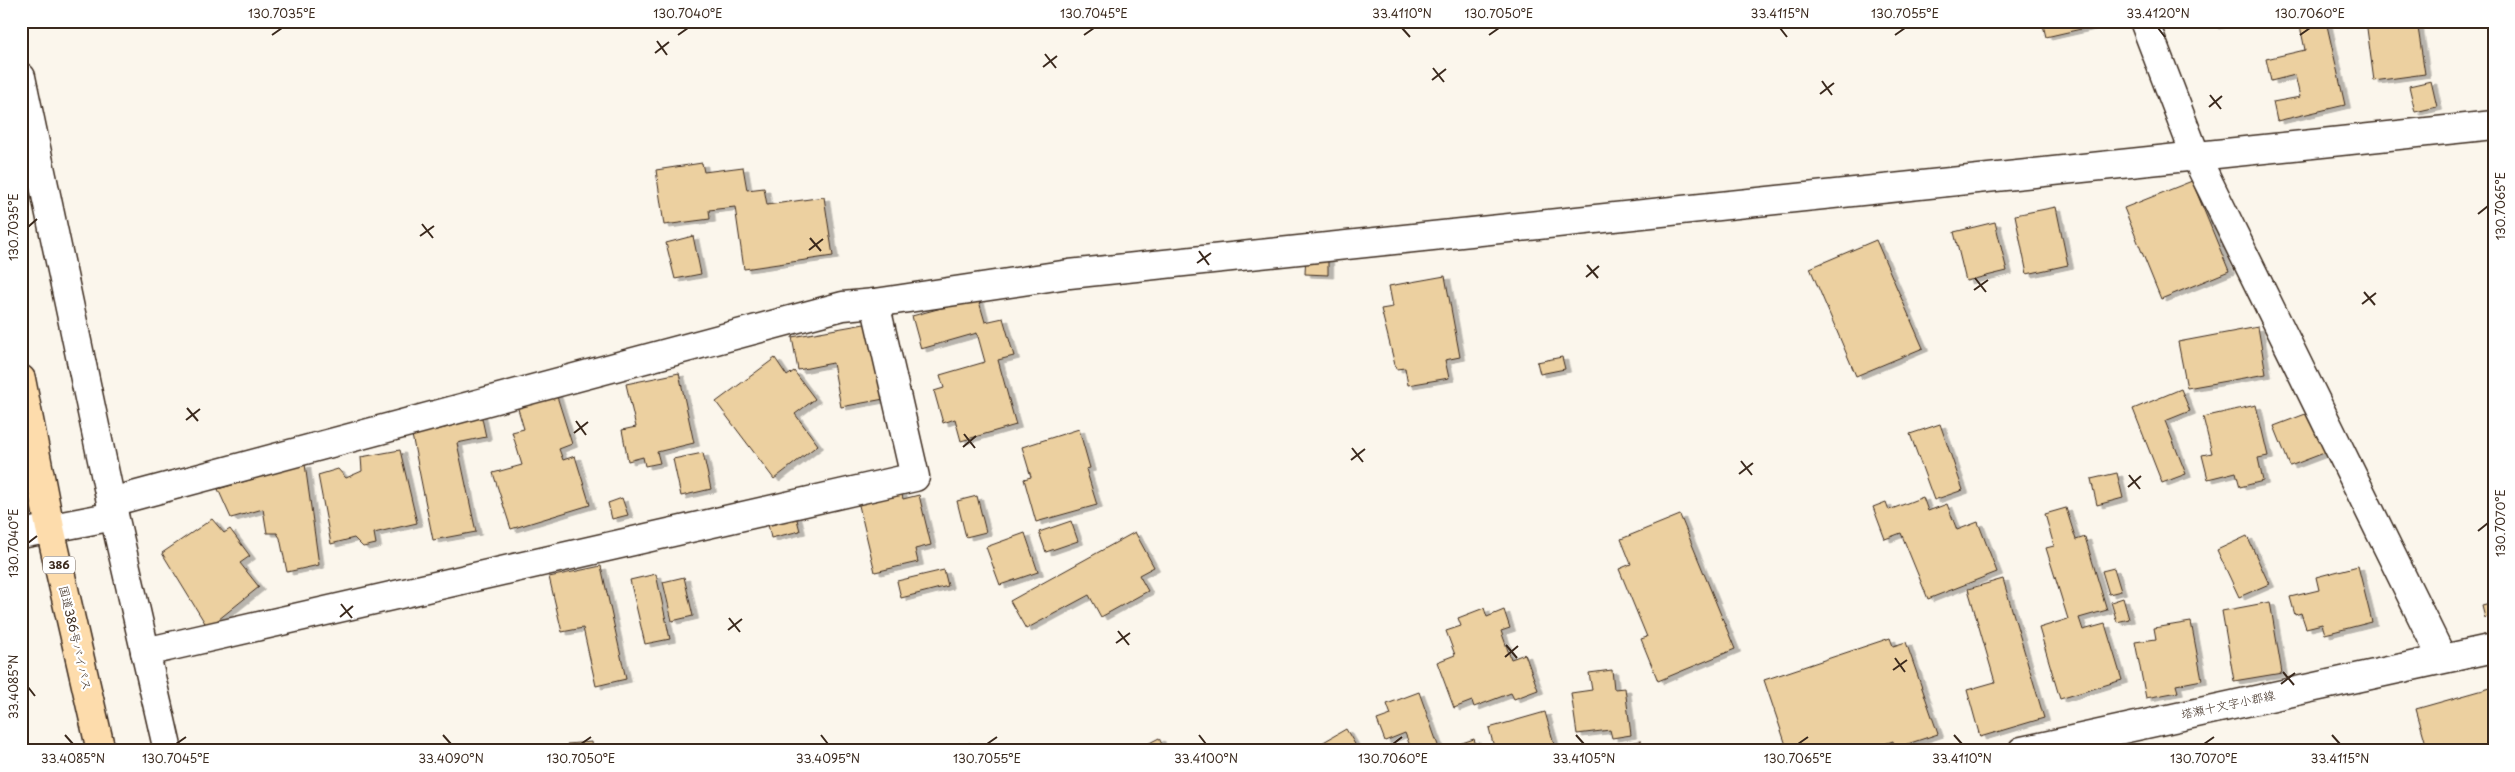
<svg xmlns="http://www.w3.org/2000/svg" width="2515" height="772" viewBox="0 0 2515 772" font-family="'Playpen Sans','Klee One',sans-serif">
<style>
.building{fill:#ecd0a0;stroke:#3b2a1e;filter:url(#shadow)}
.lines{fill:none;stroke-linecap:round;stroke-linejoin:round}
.minor-casing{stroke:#3b2a1e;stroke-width:31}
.secondary-casing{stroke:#3b2a1e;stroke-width:31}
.trunk-casing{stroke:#3b2a1e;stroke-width:31}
.minor{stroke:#fff;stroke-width:28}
.secondary{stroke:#fff;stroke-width:28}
.trunk{stroke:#fddcac;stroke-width:28}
.ticks{fill:none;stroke:#3b2a1e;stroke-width:2}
.labels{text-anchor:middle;stroke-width:4.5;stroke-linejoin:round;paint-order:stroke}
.shield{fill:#fff;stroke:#766a62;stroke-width:1}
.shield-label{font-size:11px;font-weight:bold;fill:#3b2a1e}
.street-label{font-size:12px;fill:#3b2a1e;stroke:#fff}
.neatline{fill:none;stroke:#3b2a1e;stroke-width:2}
.ticks-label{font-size:12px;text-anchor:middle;fill:#3b2a1e}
</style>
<defs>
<filter id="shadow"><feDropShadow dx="5.5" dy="3" stdDeviation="0" flood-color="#0004"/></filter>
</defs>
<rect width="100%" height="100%" fill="#fbf6ec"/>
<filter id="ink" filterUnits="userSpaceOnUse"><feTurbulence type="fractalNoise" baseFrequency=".02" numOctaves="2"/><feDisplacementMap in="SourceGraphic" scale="10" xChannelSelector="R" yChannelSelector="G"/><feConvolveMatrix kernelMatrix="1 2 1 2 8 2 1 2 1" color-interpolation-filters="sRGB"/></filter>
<g filter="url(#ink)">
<g class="building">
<path d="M2042,21H2116L2046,37Z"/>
<path d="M2212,21H2237L2213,26Z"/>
<path d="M2299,21H2326L2345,105L2277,121L2273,102L2300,97L2295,75L2271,81L2266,59L2305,50Z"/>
<path d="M2366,21H2417L2425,74L2374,81Z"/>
<path d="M2431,81L2437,107L2415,112L2409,86Z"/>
<path d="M702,163L704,172L743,167L747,190L764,188L767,205L824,197L833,256L744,269L735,207L709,210L710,219L664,225L656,170Z"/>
<path d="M2192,181L2229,271L2161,299L2124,208Z"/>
<path d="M2056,207L2068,265L2027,274L2015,215Z"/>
<path d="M1995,222L2007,271L1966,281L1954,232Z"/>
<path d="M693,236L701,274L675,279L666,243Z"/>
<path d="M1876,240L1923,348L1856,376L1810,268Z"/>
<path d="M1306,252L1328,253V275L1305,274Z"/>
<path d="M1445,276L1460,357L1445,360L1449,378L1408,385L1405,368L1396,369L1381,309L1393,307L1389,286Z"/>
<path d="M978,298L985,322L1003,318L1014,356L998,360L1016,425L961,441L955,419L943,423L934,391L944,388L940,375L985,362L977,333L921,349L912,316Z"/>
<path d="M870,323L884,399L841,407L833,363L798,370L792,337Z"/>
<path d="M2258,327L2266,374L2187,388L2178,342Z"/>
<path d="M1562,357L1565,369L1540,374L1537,362Z"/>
<path d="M775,358L787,376L794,371L815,399L795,414L818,445L774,479L716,402Z"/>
<path d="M679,373L694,443L657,452L660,463L645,466L643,457L628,461L622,430L636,427L626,384Z"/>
<path d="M2181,389L2190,411L2165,421L2186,474L2162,483L2133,409Z"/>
<path d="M555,390L572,444L559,449L563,460L575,456L590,505L511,529L493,473L522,465L512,432L524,429L516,402Z"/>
<path d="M2256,405L2268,456L2258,458L2263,481L2240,487L2236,472L2208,479L2202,455L2212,453L2203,417Z"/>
<path d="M480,409L486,437L457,443L476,532L433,540L412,435L449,427L446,416Z"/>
<path d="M2316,410L2332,450L2290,466L2274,426Z"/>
<path d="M1940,424L1963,490L1934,500L1910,434Z"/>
<path d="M1079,429L1090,468L1086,469L1097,505L1036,522L1024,479L1031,477L1022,447Z"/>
<path d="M400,450L417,523L374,533L376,544L363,547L354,538L331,544L318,475L338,469L346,478L362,471L361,457Z"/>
<path d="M703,453L711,489L681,496L673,459Z"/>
<path d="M305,464L319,565L287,572L280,538L277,533H267L263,509L231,518L218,489Z"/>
<path d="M2117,473L2123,498L2097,505L2091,479Z"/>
<path d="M900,487L903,499L919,495L931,545L915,549L918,562L875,572L857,497Z"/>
<path d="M977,496L986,532L966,537L957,501Z"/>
<path d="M1923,497L1928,511L1947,504L1957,530L1978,522L1997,572L1928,599L1901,533L1885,539L1873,507L1886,502L1889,510Z"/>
<path d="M622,498L628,515L612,519L608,503Z"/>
<path d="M794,508L800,531L771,538L766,515Z"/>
<path d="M2066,508L2076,540L2085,537L2107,610L2079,618L2083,630L2105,624L2122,680L2060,699L2039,628L2068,619L2046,548L2054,546L2045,514Z"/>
<path d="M1680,515L1735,649L1658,681L1641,639L1647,637L1619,569L1631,564L1621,539Z"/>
<path d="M212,519L224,533L230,529L250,556L240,563L259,587L208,628L162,553Z"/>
<path d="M1071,521L1078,541L1046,552L1039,532Z"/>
<path d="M1135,532L1154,567L1139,575L1148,591L1101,617L1089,595L1026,629L1010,601Z"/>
<path d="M1025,533L1038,572L1000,585L986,547Z"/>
<path d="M2247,536L2269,584L2239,597L2217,550Z"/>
<path d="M601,566L626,679L596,686L583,628L562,632L549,577Z"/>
<path d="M2358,566L2372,622L2325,634L2322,624L2306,628L2301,613L2295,615L2290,597L2319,590L2316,577Z"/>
<path d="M2114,568L2121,591L2109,594L2102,571Z"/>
<path d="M944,570L948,586L901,598L897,581Z"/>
<path d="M656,574L670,639L645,644L630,580Z"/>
<path d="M684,577L693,616L672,621L663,582Z"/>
<path d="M2003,579L2044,718L1980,737L1967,690L1995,682L1968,589Z"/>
<path d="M2123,598L2129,619L2117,622L2111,602Z"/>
<path d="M2270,602L2282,673L2234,681L2222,611Z"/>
<path d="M2494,603V615L2485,618L2482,606Z"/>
<path d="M1484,608L1487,617L1504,610L1510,628L1501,631L1511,659L1525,654L1538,690L1514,699L1511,693L1474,707L1472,701L1454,708L1437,662L1455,655L1446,631L1461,626L1458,618Z"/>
<path d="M2191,622L2202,680L2176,685L2178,692L2146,698L2135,642L2156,639L2154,628Z"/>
<path d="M1890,638L1893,646L1906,642L1938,734L1895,748L1893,741L1864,751H1788L1764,680Z"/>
<path d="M1612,670L1614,689L1625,688L1631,735L1612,738L1610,730L1577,734L1571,693L1592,690L1589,673Z"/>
<path d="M2494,687V751H2428L2416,709Z"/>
<path d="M1419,692L1440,751H1412L1405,733L1385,741L1377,720L1391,715L1387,704Z"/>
<path d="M1545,712L1556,751H1495L1489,728Z"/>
<path d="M1346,729L1359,751H1308Z"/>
<path d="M1159,738L1165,751H1134Z"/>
<path d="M1474,739L1478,751H1454L1453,746Z"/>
<path d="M1641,741L1643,751H1583Z"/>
<path d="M592,742L593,751H568L567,744Z"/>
<path d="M970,743L971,751H947V749Z"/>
<path d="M1077,746L1080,751H1068Z"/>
</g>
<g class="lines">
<g class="minor-casing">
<g id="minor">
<path d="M2144,21L2196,157L2442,658"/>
<path d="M21,77L111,502L168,751"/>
<path d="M111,502L843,306L875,303L1069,274L2494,125"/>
<path d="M21,534L114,516"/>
<path d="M145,652L915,477L875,303"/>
</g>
</g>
<g class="secondary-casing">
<path id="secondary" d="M2022,751L2494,648"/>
</g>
<g class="trunk-casing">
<path id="trunk" d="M21,379L50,528L101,751"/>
</g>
<use href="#minor" class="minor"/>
<use href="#secondary" class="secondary"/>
<use href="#trunk" class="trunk"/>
</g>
</g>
<path class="ticks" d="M1402,28L1410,37M1780,28L1787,37M2158,28L2165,37M272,35L282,28M678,35L688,28M1084,35L1094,28M1489,35L1499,28M1895,35L1905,28M2300,35L2310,28M657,41L667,55M655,53L669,42M1045,54L1056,68M1043,67L1057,56M1433,68L1444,82M1432,80L1446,69M1822,81L1832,95M1820,94L1834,83M2210,95L2221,109M2209,107L2222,96M2478,214L2488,206M422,224L433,238M28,227L37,219M420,236L434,226M810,238L821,251M809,250L823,239M1199,251L1209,265M1197,263L1211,253M1587,265L1598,278M1586,277L1599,266M1975,278L1986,292M1974,290L1988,280M2364,292L2375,305M2362,304L2376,293M187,408L198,421M186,420L200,409M576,421L586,435M574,433L588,422M964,434L975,448M963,447L976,436M1352,448L1363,462M1351,460L1365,449M1741,461L1752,475M1739,474L1753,463M2129,475L2140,489M2128,487L2141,476M2478,531L2488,523M28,543L37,536M341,604L352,618M340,617L353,606M729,618L740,632M728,630L742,619M1118,631L1129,645M1116,643L1130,633M1506,645L1517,658M1505,657L1518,646M1895,658L1905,672M1893,670L1907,660M2283,672L2294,685M2281,684L2295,673M28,687L35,696M65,735L73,744M443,735L451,744M821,735L828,744M1199,735L1206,744M1576,735L1584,744M1954,735L1962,744M2332,735L2340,744M176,744L186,737M581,744L591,737M987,744L997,737M1393,744L1402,737M1798,744L1808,737M2204,744L2214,737"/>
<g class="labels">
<rect class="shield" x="43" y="556.5" width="32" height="17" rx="4"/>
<g class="shield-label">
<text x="59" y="569">386</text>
</g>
<g class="street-label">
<text transform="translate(75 638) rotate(77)" y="4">国道386号バイパス</text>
<text transform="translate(2228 705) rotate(-12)" y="4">塔瀬十文字小郡線</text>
</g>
</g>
<rect width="2515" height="772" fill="none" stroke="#fff" stroke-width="55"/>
<rect x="28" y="28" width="2460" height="716" class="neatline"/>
<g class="ticks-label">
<text x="282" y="18">130.7035°E</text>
<text x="688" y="18">130.7040°E</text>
<text x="1094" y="18">130.7045°E</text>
<text x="1402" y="18">33.4110°N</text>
<text x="1499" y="18">130.7050°E</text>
<text x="1780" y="18">33.4115°N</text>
<text x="1905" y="18">130.7055°E</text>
<text x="2158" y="18">33.4120°N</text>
<text x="2310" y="18">130.7060°E</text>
<text transform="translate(2501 206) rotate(-90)" y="4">130.7065°E</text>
<text transform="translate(14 227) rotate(-90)" y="4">130.7035°E</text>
<text transform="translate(2501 523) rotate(-90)" y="4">130.7070°E</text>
<text transform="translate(14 543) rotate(-90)" y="4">130.7040°E</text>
<text transform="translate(14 687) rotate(-90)" y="4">33.4085°N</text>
<text x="73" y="763">33.4085°N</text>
<text x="176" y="763">130.7045°E</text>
<text x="451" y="763">33.4090°N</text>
<text x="581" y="763">130.7050°E</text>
<text x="828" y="763">33.4095°N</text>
<text x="987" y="763">130.7055°E</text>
<text x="1206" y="763">33.4100°N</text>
<text x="1393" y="763">130.7060°E</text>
<text x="1584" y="763">33.4105°N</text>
<text x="1798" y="763">130.7065°E</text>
<text x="1962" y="763">33.4110°N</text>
<text x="2204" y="763">130.7070°E</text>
<text x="2340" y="763">33.4115°N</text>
</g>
</svg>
